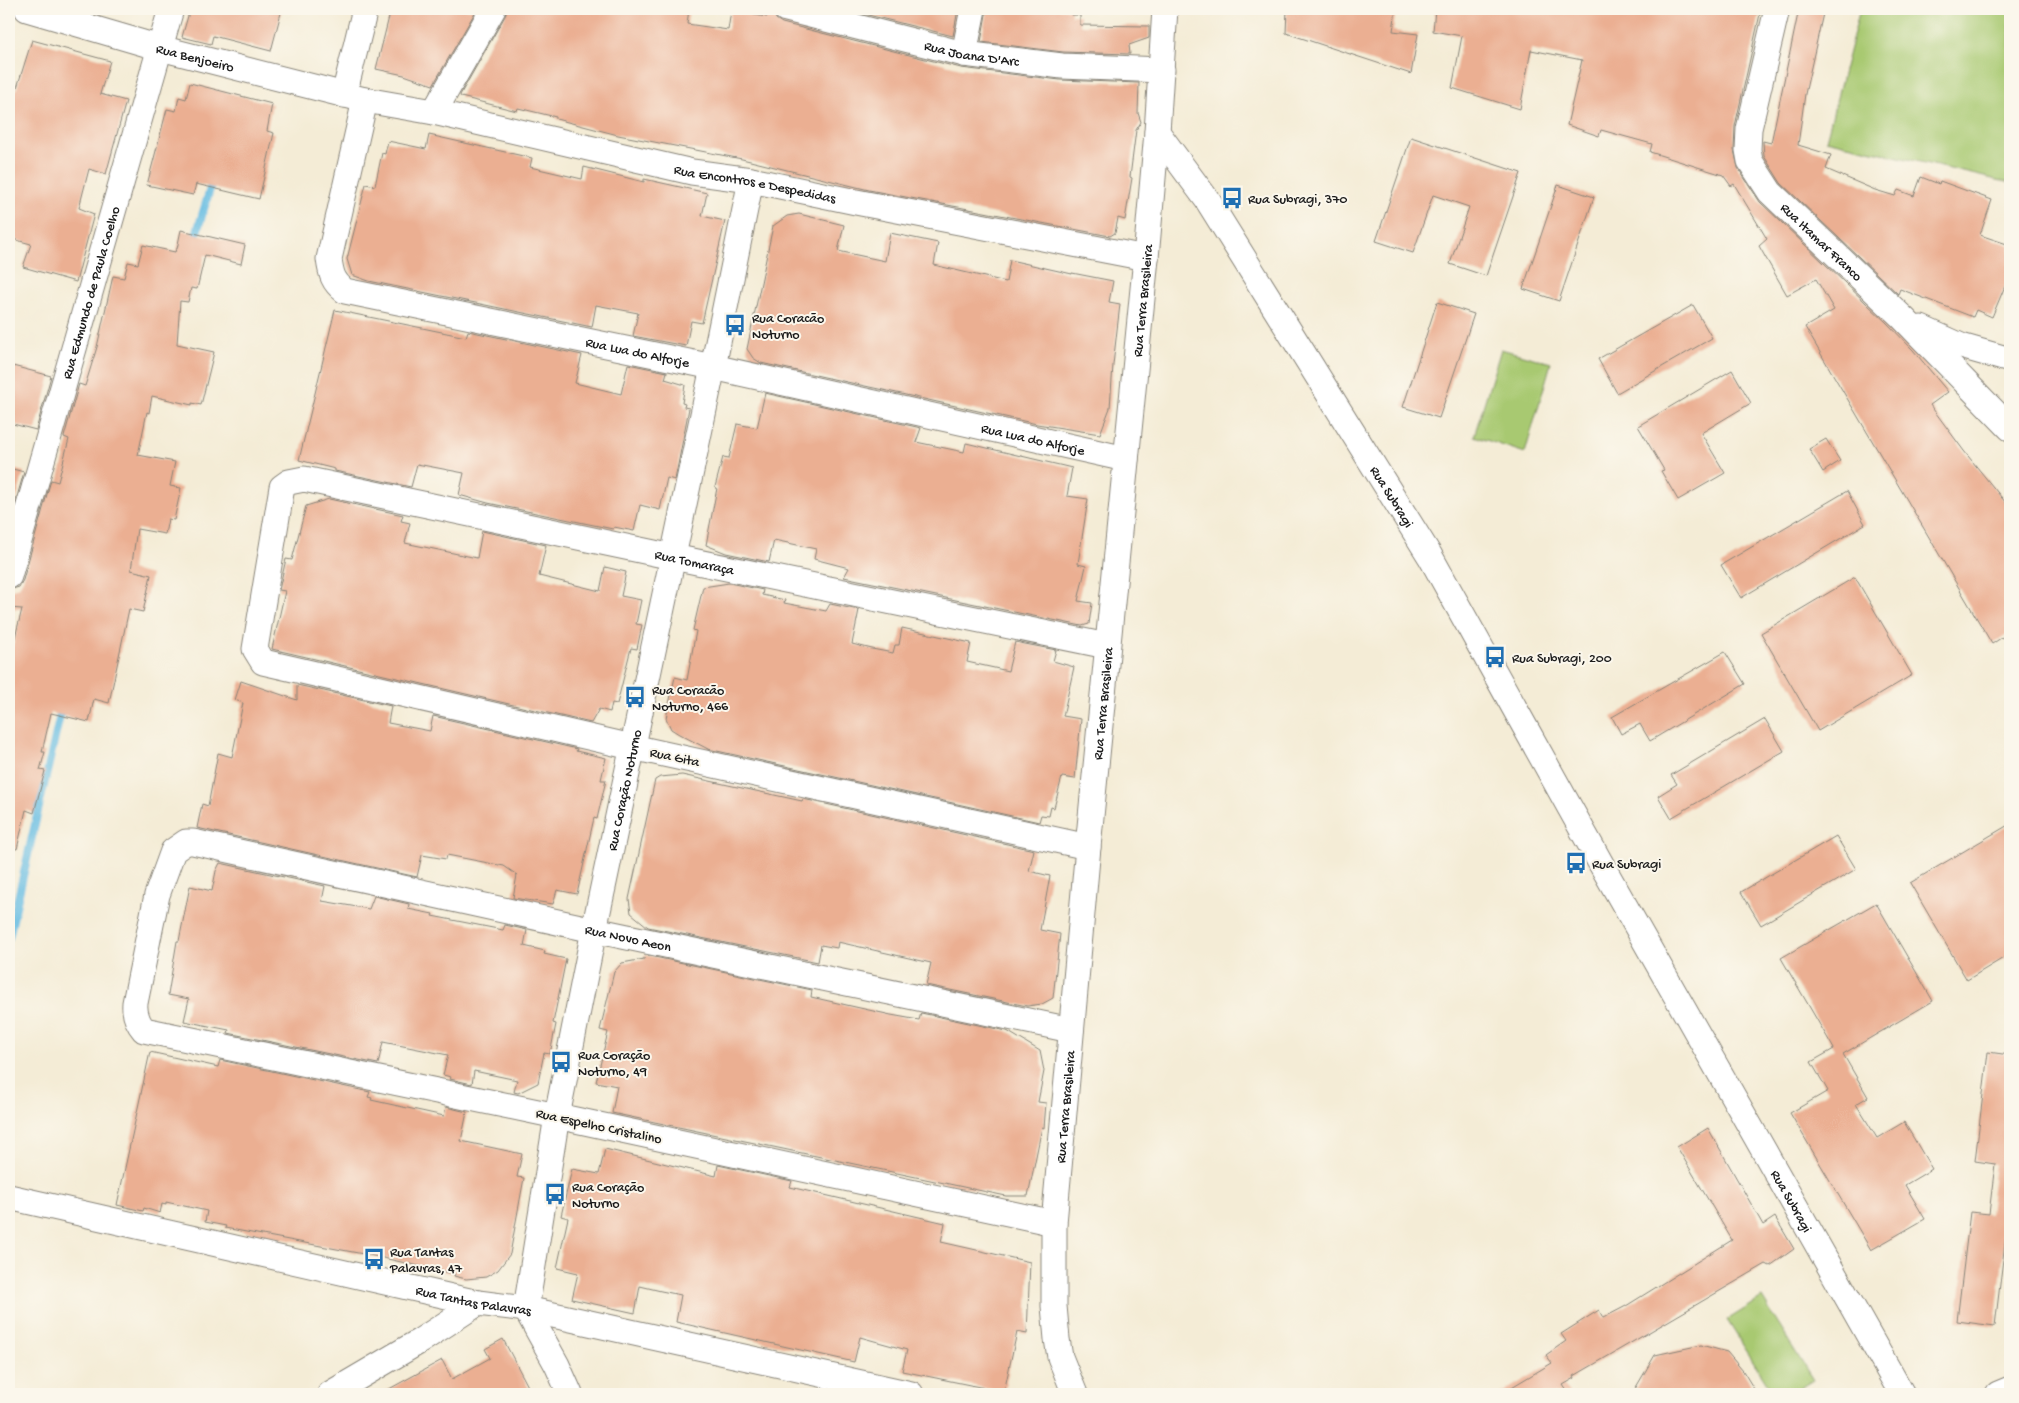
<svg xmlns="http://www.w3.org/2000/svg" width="2019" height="1403" viewBox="0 0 2019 1403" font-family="'Gochi Hand',sans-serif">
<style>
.green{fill:#a8c971;stroke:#627246}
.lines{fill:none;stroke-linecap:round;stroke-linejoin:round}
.stream{stroke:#65bce2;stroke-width:8}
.building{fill:#ebaf92}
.minor-casing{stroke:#888479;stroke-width:27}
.minor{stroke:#fff;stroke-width:25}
.labels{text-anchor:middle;stroke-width:4;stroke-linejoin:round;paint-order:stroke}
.street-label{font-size:14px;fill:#1c1c1c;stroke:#fbf7ec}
.poi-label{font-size:14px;fill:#1c1c1c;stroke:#fbf7ec;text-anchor:start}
</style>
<rect width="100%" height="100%" fill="#fbf7ec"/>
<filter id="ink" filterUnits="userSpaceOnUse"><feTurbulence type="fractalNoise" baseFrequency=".02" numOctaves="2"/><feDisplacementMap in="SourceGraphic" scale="10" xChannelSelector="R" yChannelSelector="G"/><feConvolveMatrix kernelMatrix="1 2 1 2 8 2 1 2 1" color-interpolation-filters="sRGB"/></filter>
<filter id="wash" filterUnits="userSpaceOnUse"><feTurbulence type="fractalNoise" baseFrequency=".0096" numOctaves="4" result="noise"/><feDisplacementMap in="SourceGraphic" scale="20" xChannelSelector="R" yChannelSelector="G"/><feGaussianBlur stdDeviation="1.12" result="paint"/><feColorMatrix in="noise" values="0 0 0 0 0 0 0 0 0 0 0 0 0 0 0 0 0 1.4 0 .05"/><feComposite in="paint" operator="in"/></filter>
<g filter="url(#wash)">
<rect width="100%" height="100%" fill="#f4ecd6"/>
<g class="green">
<path d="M1860,9H2010V183L1826,140Z"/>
<path d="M1501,349L1551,363L1525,453L1474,436Z"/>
<path d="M1762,1298L1813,1380L1790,1394H1774L1727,1320Z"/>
</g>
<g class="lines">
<g class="stream">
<path d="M194,242L213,179"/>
<path d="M9,937L62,707"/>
</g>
</g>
<g id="blocks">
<g class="building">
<path d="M190,9H282L271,51L213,36L211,44L182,37Z"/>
<path d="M391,9H477L433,85L404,75L376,69Z"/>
<path d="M507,9H689L687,24L728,30L731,11L767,17L764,9H772L776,19L782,23L961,68L1060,80L1139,83L1138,113L1141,122L1136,130L1130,177L1132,178L1125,220L1118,218L1115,233L1110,236L869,190L742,159L618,135L556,119V117L518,108L517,111L461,97L460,95L505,16Z"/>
<path d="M844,9H958L953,36Z"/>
<path d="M987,9H1071V15H1080V25L1149,26V38L1129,45L1130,54L1063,52L981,42Z"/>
<path d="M1287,9H1396L1393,31L1418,34L1411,74L1286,33Z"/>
<path d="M1435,9H1752L1751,13L1760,14L1735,126L1734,150L1738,168L1760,202L1887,323L1913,350L1948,392L1930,405L1964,451L2010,508V632L1992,644L1805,327L1834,310L1816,279L1787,295L1759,246L1767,239L1734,184L1731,186L1723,175L1650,152L1652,144L1601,130L1599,136L1567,125L1582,60L1531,50L1520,109L1452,88L1462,36L1433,31Z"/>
<path d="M1799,9H1824L1805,94L1798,145L1831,155L1826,169L1875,190L1895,196L1898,190L1914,196L1921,177L1939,184L1940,181L1992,200L1980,235L2010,245V288L2005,286L1992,317L1976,310L1973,317L1900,289L1898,294L1781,183L1764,156L1763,141L1771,143Z"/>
<path d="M32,40L110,61L100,94L126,101L106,174L89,169L79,208L94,214L76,282L23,267L31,244L9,238V113Z"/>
<path d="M190,83L272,104L267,131L274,133L259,199L196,184L193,195L147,185L167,109L176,111L179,97L186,99Z"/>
<path d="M429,135L532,158L530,167L582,179L584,167L644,182V179L707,193L702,216L725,221L702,323L691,321L686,346L633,336L638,313L596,305L592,327L369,281L352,275L347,259L366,184L375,186L382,153L385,154L388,141L426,149Z"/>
<path d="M1411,137L1521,173L1486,276L1450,264L1469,207L1433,195L1413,253L1376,241Z"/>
<path d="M1558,185L1594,197L1559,301L1523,289Z"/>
<path d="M799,214L844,225L838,251L885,261L890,233L938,243L934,265L1006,282L1010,260L1072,274V273L1113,281L1109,302L1120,304L1113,365L1110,408L1100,434L1037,424L761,363L753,358L747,349L773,226L787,216Z"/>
<path d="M181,230L245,245L241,264L205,255L197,289L191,288L188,302L180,301L177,344L214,352L201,405L192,403V405L152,396L149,413L147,412L138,455L175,462L170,486L181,488L174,520L168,519L165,534L137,529L131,570L151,575L143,612L129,609L109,703L94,699L89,722L51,713L42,752H45L40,770L45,771L34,813L26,810L17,849L9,848V662L22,609L9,608V590L19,587L23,580L51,480L58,482L69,439L64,437L79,384L85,386L97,347L113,276L124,278L128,262L138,264L143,245L175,252L176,249H177Z"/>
<path d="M1437,302L1474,314L1439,418L1403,407Z"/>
<path d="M1693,305L1712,338L1617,393L1598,359Z"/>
<path d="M335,310L466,337L468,331L582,355L575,383L621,394L628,364L667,372L665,379L685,385L682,403L685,404L684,407L689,408L675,480L667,478L660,510L640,505L634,531L614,527L613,529L488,503L459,495L464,473L417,464L411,487L335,471V469L299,460Z"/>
<path d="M9,365L51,376L36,430L9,423Z"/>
<path d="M1732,370L1751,403L1701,433L1725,473L1678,500L1661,471L1664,470L1638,426Z"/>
<path d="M765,393L921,428L916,442L964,452L966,443L1072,468L1067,496L1088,499L1078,564L1086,566L1078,601L1092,603L1089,624L1082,626L844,577L849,568L814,559L816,549L774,540L769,562L726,553L706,545L717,488L715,487L723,457L729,458L737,424L757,428Z"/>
<path d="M1826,439L1840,461L1823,472L1809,449Z"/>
<path d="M9,468L24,472L9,525Z"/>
<path d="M1847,491L1865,524L1741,598L1721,565Z"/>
<path d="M329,499L403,515L401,521L410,523L405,543L477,558L482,531L546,545L539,576L600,591L605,567L626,572L621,596L641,600L636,624L642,625L637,649L631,648L617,704L612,703L610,712L599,709L591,723L272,649L285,591L279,590L286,559L292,560L306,506Z"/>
<path d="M1855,577L1912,675L1818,731L1761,633Z"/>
<path d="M729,583L763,590L762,595L785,600L784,603L826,611L830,604L859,610L852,644L872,649L893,653L895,645H899L902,628L971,643L967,662L1008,671L1015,642L1056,650L1053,661L1074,667L1063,716L1081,719L1075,779L1062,777L1054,808L1051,807L1049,816L1041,815L1039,822L708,749L679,734L671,729L666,718L675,677L687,680L696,631L693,630L703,587Z"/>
<path d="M1725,652L1745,684L1650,741L1640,724L1621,734L1612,717Z"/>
<path d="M241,681L297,700V685L391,706L388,723L430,731L433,716L577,749L576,751L606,758L601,780H606L597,819L594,818L577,894L557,890L553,904L513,898L517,875L504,866L447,855L446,859L422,855L417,877L197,828L202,804L208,806L218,753L232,757L243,703L235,700Z"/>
<path d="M1765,719L1784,751L1671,818L1658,796L1677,784L1671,775Z"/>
<path d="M682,775L802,801L803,799L1034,850L1029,871L1050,876L1040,930L1060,934L1053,998L1042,1004L1027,1006L926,985L931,963L838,942L837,948L821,945L818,962L648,927L631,913L629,899L655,780L660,777Z"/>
<path d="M2010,824V954L1967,980L1910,883Z"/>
<path d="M1836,836L1856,869L1761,925L1741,892Z"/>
<path d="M220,863L325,886L322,901L369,909L374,896L409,904L408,909L433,914L432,916L503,930L505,925L527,930L524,946L545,951L544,954L566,959L553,1023L556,1024L550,1054L544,1053L538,1083L518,1093L514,1092L517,1080L474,1071L472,1084L450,1079L451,1077L443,1075L448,1055L383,1042L378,1064L228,1033L229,1030L184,1021L189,999L168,995L177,941H179L190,886L212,891L216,871Z"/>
<path d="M1876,903L1933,1001L1843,1054L1868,1097L1856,1104L1877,1138L1904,1122L1932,1169L1905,1185L1925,1219L1871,1250L1790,1113L1828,1091L1811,1062L1834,1049L1781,958Z"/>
<path d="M645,955L812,990L811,997L891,1015L919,1020L921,1013L1007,1031L1040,1051L1044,1071L1038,1102L1046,1103L1044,1128L1042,1127L1028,1196H1006L612,1113L617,1086L596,1082L608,1032L600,1030L614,972L622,963L644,959Z"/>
<path d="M150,1052L218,1067L220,1060L370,1092L368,1097L372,1098L371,1100L444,1116L446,1107L467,1112L461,1141L522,1154L517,1177L524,1178L510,1254L498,1270L486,1277L466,1279L454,1276L455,1274L374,1256L225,1228L226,1226L205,1222L207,1211L166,1202V1205L162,1204L160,1213L144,1208L143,1211L117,1205Z"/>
<path d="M1988,1052L2010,1055V1200L1995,1326L1957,1321L1970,1212L1989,1214L1995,1164L1975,1161Z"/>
<path d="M1708,1128L1763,1225L1775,1217L1794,1249L1770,1266L1766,1264L1574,1376L1575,1378L1563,1385L1569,1394H1500L1552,1363L1546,1355L1566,1341L1561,1334L1599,1310L1603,1318L1626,1306L1732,1240L1677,1147Z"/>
<path d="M605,1149L716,1176L718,1165L792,1181L790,1187L945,1223L941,1242L1030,1262L1027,1334L1017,1332L1004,1392L902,1371L907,1350L860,1337L854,1362L676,1322L681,1295L661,1291L640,1286L635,1313L572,1299L578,1273L557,1268L568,1218L561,1216L572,1169L599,1174Z"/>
<path d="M503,1339L532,1394H380L442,1360L452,1379L490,1358L485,1349Z"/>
<path d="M1701,1345L1727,1352L1743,1371L1757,1394H1632L1655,1355Z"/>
</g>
</g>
</g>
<g filter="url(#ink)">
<use href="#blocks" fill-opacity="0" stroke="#888479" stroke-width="1"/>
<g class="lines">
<g class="minor-casing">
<g id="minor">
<path id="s1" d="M27,9L160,48L365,100L434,112L692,172L751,180L856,202L1146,258"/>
<path id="s2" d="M786,9L964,54L1062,66L1162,70"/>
<path id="s3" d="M1777,9L1749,129L1748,150L1750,161L1770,192L1903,318L2010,428"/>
<path d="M964,54L973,9"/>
<path d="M344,95L365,9"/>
<path id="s4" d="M365,100L329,259C331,274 333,282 345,291L713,367L1126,459"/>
<path d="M434,112L493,9"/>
<path id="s5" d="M1157,132L1208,201L1430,556L1600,862L1902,1394"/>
<path d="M1921,328L1961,346L2010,360"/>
<path id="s6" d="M9,576L171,9"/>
<path id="s7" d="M1088,847L632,747L263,662L255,649L282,487L289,482L304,479L673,557L1107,646"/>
<path id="s8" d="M9,1197L478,1303L526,1309L911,1394"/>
<path id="s9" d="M1054,1223L557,1116L144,1030C137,1022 134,1014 135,1003L157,895L173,851L186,842H193L594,930L1071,1030"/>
<path d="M330,1394L420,1341L478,1303"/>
<path id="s10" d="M570,1394L557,1365L526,1309L557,1116L594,930L713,367L751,180"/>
<path id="s11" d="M1075,1394L1060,1357L1057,1339L1054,1306V1223L1088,847L1146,258L1157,132L1165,9"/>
<path d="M1998,1394L2010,1389"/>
</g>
</g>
<use href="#minor" class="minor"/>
</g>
</g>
<defs>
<g id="bus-bare" transform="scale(1.725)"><path d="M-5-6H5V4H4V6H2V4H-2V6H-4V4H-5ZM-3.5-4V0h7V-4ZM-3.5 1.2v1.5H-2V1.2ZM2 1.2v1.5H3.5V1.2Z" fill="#1f6fb2" stroke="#fbf7ec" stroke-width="2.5" paint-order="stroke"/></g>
</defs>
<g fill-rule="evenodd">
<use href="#bus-bare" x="1232" y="198"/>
<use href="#bus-bare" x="735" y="325"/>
<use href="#bus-bare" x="1495" y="657"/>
<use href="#bus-bare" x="635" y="697"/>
<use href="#bus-bare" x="1576" y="863"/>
<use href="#bus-bare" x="561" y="1062"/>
<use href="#bus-bare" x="555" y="1194"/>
<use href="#bus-bare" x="374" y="1259"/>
</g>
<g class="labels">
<g class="street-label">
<text dy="5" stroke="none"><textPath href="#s2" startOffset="191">Rua Joana D'Arc</textPath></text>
<text dy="5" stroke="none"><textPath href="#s1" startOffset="175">Rua Benjoeiro</textPath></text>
<text dy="5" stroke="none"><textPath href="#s1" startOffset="749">Rua Encontros e Despedidas</textPath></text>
<text dy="5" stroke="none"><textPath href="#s3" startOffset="264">Rua Itamar Franco</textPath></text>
<text dy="5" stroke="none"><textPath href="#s6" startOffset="295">Rua Edmundo de Paula Coelho</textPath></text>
<text dy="5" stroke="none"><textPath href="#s11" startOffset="1101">Rua Terra Brasileira</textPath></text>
<text dy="5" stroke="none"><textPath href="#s4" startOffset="499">Rua Lua do Alforje</textPath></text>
<text dy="5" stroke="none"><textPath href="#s4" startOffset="904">Rua Lua do Alforje</textPath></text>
<text dy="5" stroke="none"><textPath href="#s5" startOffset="434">Rua Subragi</textPath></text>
<text dy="5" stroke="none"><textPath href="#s7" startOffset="1448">Rua Tomaraça</textPath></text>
<text dy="5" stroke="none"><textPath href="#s11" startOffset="696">Rua Terra Brasileira</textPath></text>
<text transform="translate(675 756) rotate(12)" y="5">Rua Gita</text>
<text dy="5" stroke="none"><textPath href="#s10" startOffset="624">Rua Coração Noturno</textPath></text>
<text dy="5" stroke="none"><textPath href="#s9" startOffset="1585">Rua Novo Aeon</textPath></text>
<text dy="5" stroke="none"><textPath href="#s11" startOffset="291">Rua Terra Brasileira</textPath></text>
<text transform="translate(599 1125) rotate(12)" y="5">Rua Espelho Cristalino</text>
<text dy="5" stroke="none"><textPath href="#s5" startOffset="1244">Rua Subragi</textPath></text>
<text dy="5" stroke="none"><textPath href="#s8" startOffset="476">Rua Tantas Palavras</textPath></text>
</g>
<g class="poi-label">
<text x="1248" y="203">Rua Subragi, 370</text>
<text x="752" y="322">Rua Coracão<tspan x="752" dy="16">Noturno</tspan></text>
<text x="1512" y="662">Rua Subragi, 200</text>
<text x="652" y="694">Rua Coracão<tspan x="652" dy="16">Noturno, 466</tspan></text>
<text x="1592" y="868">Rua Subragi</text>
<text x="578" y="1059">Rua Coração<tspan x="578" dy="16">Noturno, 49</tspan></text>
<text x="572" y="1191">Rua Coração<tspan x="572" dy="16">Noturno</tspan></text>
<text x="390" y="1256">Rua Tantas<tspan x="390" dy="16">Palavras, 47</tspan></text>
</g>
</g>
<rect width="2019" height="1403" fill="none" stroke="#fbf7ec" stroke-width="30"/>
</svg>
